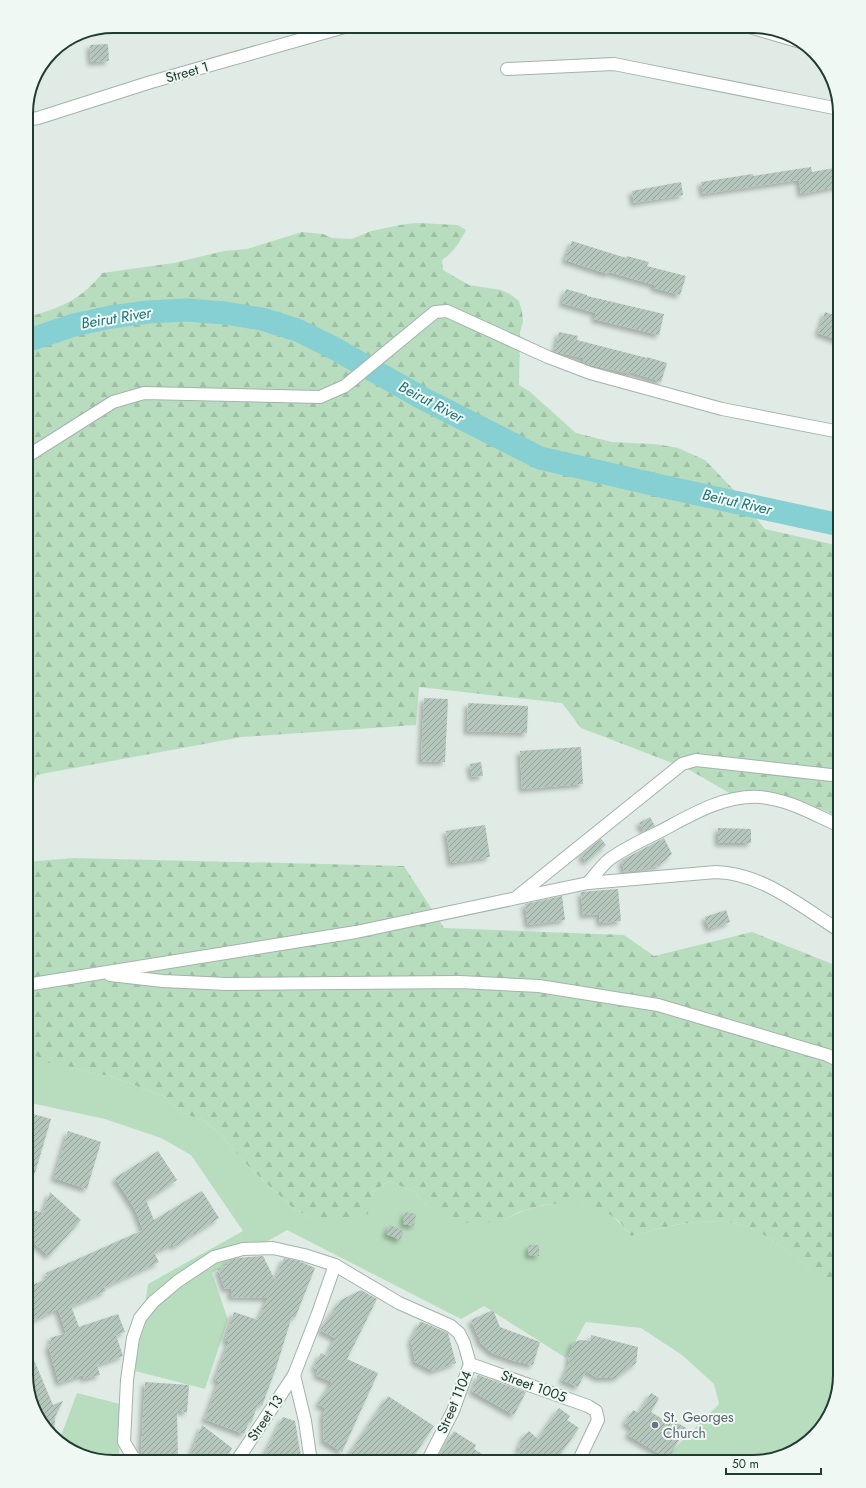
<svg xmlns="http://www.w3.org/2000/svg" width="866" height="1488" viewBox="0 0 866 1488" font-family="Jost,sans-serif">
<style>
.green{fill:#b8ddbe}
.forest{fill:url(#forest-firs)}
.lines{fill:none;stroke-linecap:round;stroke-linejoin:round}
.river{stroke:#86cfd2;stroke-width:23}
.building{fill:url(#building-hatch);filter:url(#shadow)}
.minor-casing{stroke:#a3b3ab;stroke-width:14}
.minor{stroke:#fff;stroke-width:12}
.worship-dot{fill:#6b7280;stroke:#f0f8f3;stroke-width:1.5}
.labels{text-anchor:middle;stroke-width:4;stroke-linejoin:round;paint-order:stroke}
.street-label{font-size:14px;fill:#203c31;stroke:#f0f8f3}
.worship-label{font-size:14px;fill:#5b616d;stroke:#f0f8f3;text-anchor:start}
.water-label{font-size:15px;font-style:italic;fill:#197378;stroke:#f0f8f3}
.rim{fill:none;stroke:#203c31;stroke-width:2}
</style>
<defs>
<pattern id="forest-firs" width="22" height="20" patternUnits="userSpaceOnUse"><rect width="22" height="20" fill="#b8ddbe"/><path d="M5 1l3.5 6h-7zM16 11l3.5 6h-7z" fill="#9ebfa4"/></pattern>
<pattern id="building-hatch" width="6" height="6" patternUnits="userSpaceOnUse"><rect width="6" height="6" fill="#b5c6bd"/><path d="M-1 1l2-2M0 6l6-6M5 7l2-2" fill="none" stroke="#93a29a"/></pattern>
<filter id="shadow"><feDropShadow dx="-3.5" dy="3.5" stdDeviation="2" flood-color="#0004"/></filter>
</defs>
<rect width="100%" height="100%" fill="#e0ebe5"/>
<g class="green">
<path d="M26,1044L31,1053L90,1073L110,1076L163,1096L183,1113L205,1121L221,1135L245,1163L294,1209L310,1217L372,1192L389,1181L413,1191L429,1207L504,1220C525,1208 548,1203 572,1202C576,1201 581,1200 584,1201C604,1205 619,1221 631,1236C663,1227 700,1217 733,1223C768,1229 818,1272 840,1300V1375L825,1423L791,1453L753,1462H663L667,1456L719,1404L714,1384L682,1355L641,1328L586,1322L566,1358L484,1306L461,1319L287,1230L212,1273L228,1320L205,1389L135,1371L148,1284L243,1231L191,1155L161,1138L105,1119L26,1102Z"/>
<path d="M77,1393L124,1405L118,1462H108L64,1447L59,1441Z"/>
</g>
<g class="forest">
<path d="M418,223L458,225L466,230C460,242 453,253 442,260L443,270L469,285L501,290L510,294L519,301L522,311L523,322L520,332L519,385L529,391L576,433L612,442L653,444L667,446L678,448L705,460L733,489L765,529L840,546V817L794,798L743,801L688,769L581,728L562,703L419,687L416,725L242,737L36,775L26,821V317C57,310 83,299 102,273L174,263L224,251L247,249L302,232L323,234L332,238L352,239L371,231L406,224Z"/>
<path d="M73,858L404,866L444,928L624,935L654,956L752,932L840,967V1300C818,1273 768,1229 733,1223C699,1217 663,1227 631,1236L619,1221L602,1209L584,1201L543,1205L519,1212L504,1220L484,1223H463L445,1216L429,1207L413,1191L389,1181L372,1192L368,1214L349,1219L310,1217L294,1209L245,1163L221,1135L205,1121L183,1113L163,1096L110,1076L90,1073L72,1067L49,1063L31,1053L26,1044V862Z"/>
</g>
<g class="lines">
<path class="river" d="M26,341L74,325L111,317L148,312L187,310L225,313L262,319L297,330L330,346L422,398L540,458L661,486L840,525"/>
</g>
<g class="building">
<path d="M108,44L109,61L91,62L90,45Z"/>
<path d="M811,167L812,172L840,167V186L801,194L799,180L703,194L701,182L753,174V176Z"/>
<path d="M681,182L683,195L634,203L632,191Z"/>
<path d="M572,241L626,258L627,256L649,262L647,266L686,276L680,295L654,288L655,285L609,272L608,274L565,260Z"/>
<path d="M566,289L587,295V296L664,314L659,335L594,319L596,313L562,303Z"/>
<path d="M825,312L840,317V341L818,333Z"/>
<path d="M559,332L578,336L577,340L647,358V357L667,363L661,382L631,372V374L591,365L583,362L584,358L555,352Z"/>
<path d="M424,698L448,699L445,762L421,761Z"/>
<path d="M468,703L528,706L527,733L467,731Z"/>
<path d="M581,747L583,784L522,789L520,751Z"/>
<path d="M481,762L483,776L472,777L470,764Z"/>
<path d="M650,817L655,826L644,831L639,823Z"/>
<path d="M485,825L490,857L451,863L446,831Z"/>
<path d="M718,828L751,829V843H718Z"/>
<path d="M664,838L672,854L658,866L624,872L622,860Z"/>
<path d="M601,839L606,845L586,862L581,855Z"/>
<path d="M618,889L621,921L600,923L599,914L583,915L581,892Z"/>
<path d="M562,896L565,920L528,925L525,904Z"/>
<path d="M726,910L730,922L709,929L705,917Z"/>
<path d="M26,1112L51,1119L35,1173L26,1170Z"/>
<path d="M68,1131L101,1142L87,1189L54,1178Z"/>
<path d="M158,1151L177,1180L146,1200L154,1220L202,1191L219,1218L174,1247L173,1244L154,1252L159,1262L104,1287L106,1291L71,1306L79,1327L118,1314L125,1332L116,1335L123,1356L97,1365L100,1375L84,1379L83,1375L59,1383L48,1345L52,1344L50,1338L66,1333L58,1309L26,1324V1288L48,1278L46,1273L143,1230L135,1209L115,1178Z"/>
<path d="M50,1192L81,1220L49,1256L26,1236V1208L43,1213Z"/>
<path d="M405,1212L416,1214L414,1226L403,1224Z"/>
<path d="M390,1225L404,1231L400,1240L386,1234Z"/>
<path d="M529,1245H539V1256L528,1255Z"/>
<path d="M263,1256L275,1280L284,1258L299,1261L315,1268L295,1318L292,1316L276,1368L262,1406L258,1404L251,1423L249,1422L244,1434L204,1419L207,1414L219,1381L215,1380L229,1341L225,1340L234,1312L258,1320L268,1298L231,1297V1288L225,1289L218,1269L227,1265V1261L238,1258Z"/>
<path d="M361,1290L377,1299L347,1359L378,1373L342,1452L324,1441L323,1414L326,1409L318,1404L332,1382L316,1375L318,1370L314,1368L321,1353L327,1356L335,1338L320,1330L341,1300Z"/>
<path d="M493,1310L500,1327L540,1342L533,1365L514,1361L492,1353L481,1343L471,1320Z"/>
<path d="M420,1322H422L448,1333L456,1363L433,1371L415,1362L411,1340Z"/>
<path d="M591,1335L638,1347L636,1363L616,1378H598L586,1371L578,1387L562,1380L570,1362H568L573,1342L581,1340L591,1341Z"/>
<path d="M26,1341L53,1405L63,1401L55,1417L54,1435L35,1413L26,1375Z"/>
<path d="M478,1375L526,1392L514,1415L472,1391Z"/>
<path d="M145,1382L189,1385L187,1413L180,1410L179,1412H177L178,1459L147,1458L141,1453Z"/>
<path d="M651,1393L659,1398L651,1412L669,1423L671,1419L686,1428L668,1459L628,1435L632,1428L625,1423L633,1410L639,1413Z"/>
<path d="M388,1396L434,1426L410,1462H358L348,1456Z"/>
<path d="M559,1408L570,1416L567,1420L579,1428L555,1462H508L521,1449L518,1447L523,1441L521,1439L529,1431L538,1439Z"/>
<path d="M283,1417L295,1421L302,1462H261Z"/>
<path d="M202,1425L232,1448L224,1462H188Z"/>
<path d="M454,1431L476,1445L474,1449L495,1462H435Z"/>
</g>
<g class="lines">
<g class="minor-casing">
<g id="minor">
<path d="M746,26L804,43"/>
<path d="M507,69L614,64L839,109"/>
<path d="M26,120L38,118L151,82L348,26"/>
<path d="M26,457L113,402L144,393L320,397L345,386L435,312L447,311L548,357L590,373L722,409L840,432"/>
<path d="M588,883C595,875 602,865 611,858C626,848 642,840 659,832C691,815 723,795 760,797C788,799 815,815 840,826"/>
<path d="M518,896L682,764L696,760L840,776"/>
<path d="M110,975L163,981L227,984L460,982L539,986L658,1005L827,1055L840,1061"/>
<path d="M26,985L356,932L588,883L716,872C762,873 802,907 840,931"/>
<path d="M470,1364L588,1406L596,1411L598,1420L578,1462"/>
<path d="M294,1375L305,1421L311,1462"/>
<path d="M141,1462L133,1457L124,1442L127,1380L133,1338L140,1318L153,1302L178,1281L214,1257L243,1249L273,1248L304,1255L335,1265L399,1303L451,1326L459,1333L464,1343L470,1364"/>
<path d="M236,1462L294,1375L317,1316L335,1265"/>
<path d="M427,1462L453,1411L470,1364"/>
</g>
</g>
<use href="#minor" class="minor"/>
</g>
<circle class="worship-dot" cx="655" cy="1425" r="4"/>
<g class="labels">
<g class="street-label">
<text transform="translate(187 72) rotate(-16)" y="5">Street 1</text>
<text transform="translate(534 1386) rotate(20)" y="5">Street 1005</text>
<text transform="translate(454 1402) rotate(-67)" y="5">Street 1104</text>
<text transform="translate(265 1418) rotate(-56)" y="5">Street 13</text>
</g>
<g class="worship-label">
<text x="663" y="1422">St. Georges<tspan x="663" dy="16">Church</tspan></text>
</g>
<g class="water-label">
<text transform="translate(116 318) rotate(-9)" y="5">Beirut River</text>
<text transform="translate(431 402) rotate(28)" y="5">Beirut River</text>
<text transform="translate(737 502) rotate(13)" y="5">Beirut River</text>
</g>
</g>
<path d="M0 0H866V1488H0ZM113 33H753A80 80 0 0 1 833 113V1375A80 80 0 0 1 753 1455H113A80 80 0 0 1 33 1375V113A80 80 0 0 1 113 33Z" fill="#f0f8f3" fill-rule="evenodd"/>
<path class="rim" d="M113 33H753A80 80 0 0 1 833 113V1375A80 80 0 0 1 753 1455H113A80 80 0 0 1 33 1375V113A80 80 0 0 1 113 33Z"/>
<path d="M726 1468v6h95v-6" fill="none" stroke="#203c31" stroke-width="2"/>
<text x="732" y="1468" font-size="12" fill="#203c31" stroke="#f0f8f3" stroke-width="3" paint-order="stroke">50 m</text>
</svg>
